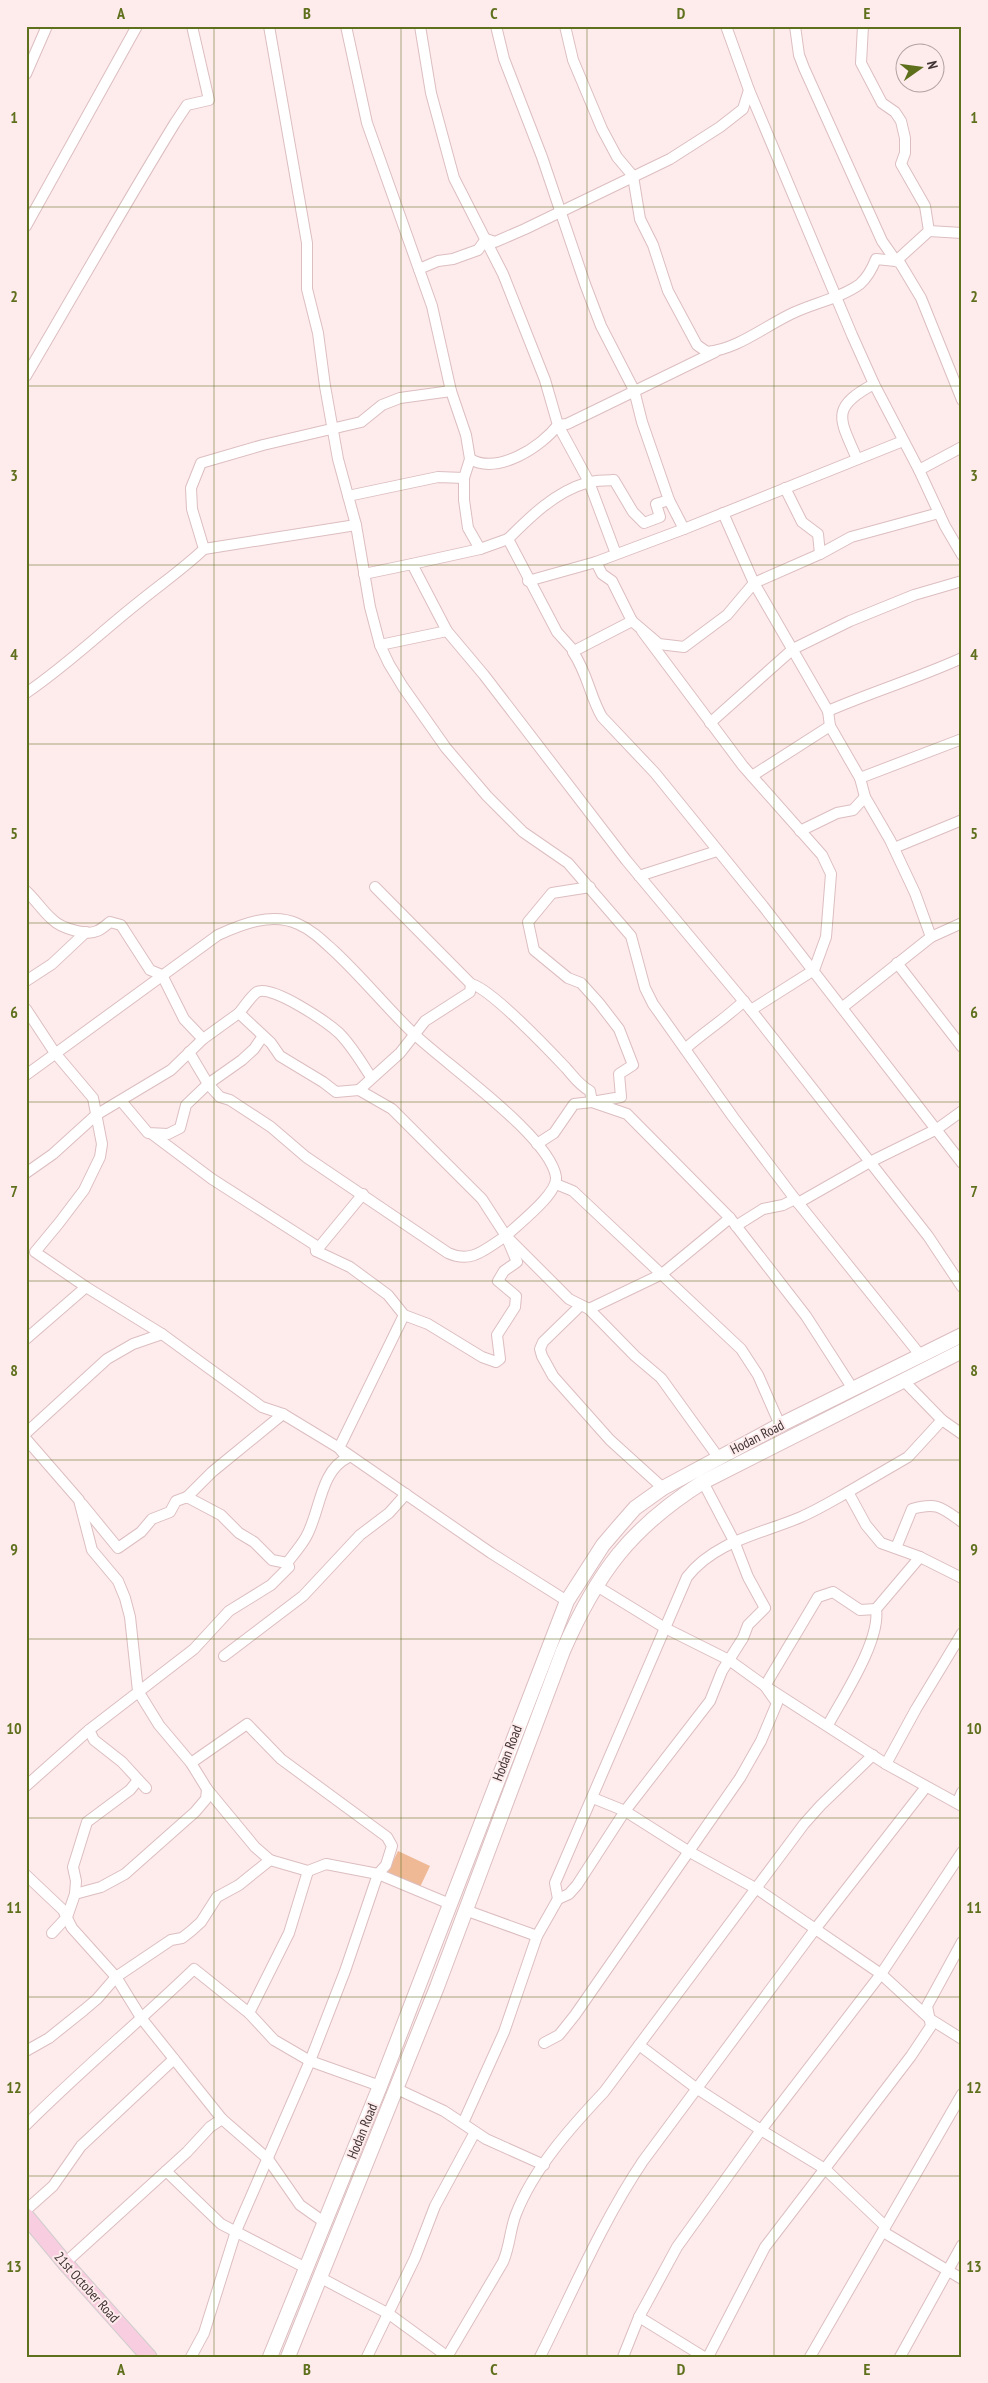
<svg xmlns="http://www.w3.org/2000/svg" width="988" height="2383" viewBox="0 0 988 2383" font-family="'PT Sans Narrow',sans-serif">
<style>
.green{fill:#eeb994}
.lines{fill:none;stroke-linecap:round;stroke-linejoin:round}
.minor-casing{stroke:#dcbec0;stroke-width:12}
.secondary-casing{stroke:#dcbec0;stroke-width:16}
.primary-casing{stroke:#d1cece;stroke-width:17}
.minor{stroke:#fff;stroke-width:10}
.secondary{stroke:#fff;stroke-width:14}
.primary{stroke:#f8cddf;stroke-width:15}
.grid{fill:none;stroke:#5f701d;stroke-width:1;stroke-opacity:0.55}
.labels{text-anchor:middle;stroke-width:4;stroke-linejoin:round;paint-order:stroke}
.street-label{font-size:14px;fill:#403434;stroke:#feebec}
.neatline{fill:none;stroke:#5f701d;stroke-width:2}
.grid-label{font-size:16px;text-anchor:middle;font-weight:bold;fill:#5f701d}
</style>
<rect width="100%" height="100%" fill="#feebec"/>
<path class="green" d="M398,1851L430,1866L420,1887L388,1872Z"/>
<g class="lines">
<g class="minor-casing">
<g id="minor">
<path d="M269,26L307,243V289L318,333L325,386L338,459L356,525L370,607L380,645L389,664L403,687L446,748L487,796L523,832L568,863L631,936L645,988L653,1004L733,1117L795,1199L921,1356"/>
<path d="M346,26L367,123L432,306L451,391L466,435L470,459L464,478V500L468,528L480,549L508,539L557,632L574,651L573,652C588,674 590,697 602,717L655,773L763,906L962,1163"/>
<path d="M420,26L431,93L454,178L503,274L545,380L558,425L589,482L616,554"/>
<path d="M496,26L504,59L542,157L585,284L601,326L634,390L642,422L669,500L684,529"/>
<path d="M565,26L573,60L602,129L617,157L633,176L640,219L653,245L668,291L697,345L707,352C738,349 765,326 793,313C814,303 841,298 860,284C868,277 872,269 876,259L896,261L929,231L925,206L901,164L905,153V138L901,121L895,112L882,103L861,63L863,26"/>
<path d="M726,26L749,90L852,335L874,384L919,470L945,526L962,555"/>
<path d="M795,26L799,55L804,68L882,241L896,261L900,263L921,298L962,400"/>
<path d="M26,74L47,26"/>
<path d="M26,226L137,26"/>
<path d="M929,231L962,233"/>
<path d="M419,269L438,261L453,259L478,250L486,239L495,242L525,229L670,159L720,127L743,109L749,90"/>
<path d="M26,376C76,291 124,206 175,123L187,105L209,100L192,26"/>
<path d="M470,459C498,475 541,447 558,425L567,424L715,352"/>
<path d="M857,459C840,419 829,408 874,384"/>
<path d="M919,470L962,447"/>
<path d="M785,488L802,522L818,534L820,554"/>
<path d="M348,496L438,477L464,478"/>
<path d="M723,513L754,583L828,711L830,726L860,778L865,797L890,840L915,893L931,937L843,1007"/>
<path d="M508,539C530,517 555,492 586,483C595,480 605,481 614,480L633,512L644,523L660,517L656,504L669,500"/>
<path d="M204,549L356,525"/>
<path d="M596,562L684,529L903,441"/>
<path d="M412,564L480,549"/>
<path d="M364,574L412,564L447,631L484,675L626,860L751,1010L928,1236L962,1287"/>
<path d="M528,581L596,562L602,574L612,581L632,621"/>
<path d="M642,631L743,766L822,855L831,874L826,937L814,970L751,1010"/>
<path d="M380,645L447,631"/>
<path d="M574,651L632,621L659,644L684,647L727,615L754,583L820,554L851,537L939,513"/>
<path d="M26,693C66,666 101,632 139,602C161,584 183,569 204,549L192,509L191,488L201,463L263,445L361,422L382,405L400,398L451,391"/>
<path d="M828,711C872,692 918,678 962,658"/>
<path d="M710,723L793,649L850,621L914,595L962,581"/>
<path d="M752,776L830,726"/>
<path d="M860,778L962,739"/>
<path d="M800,831L837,813L853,810L865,797"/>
<path d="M894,848L962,820"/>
<path d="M639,876L717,851"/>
<path d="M375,887L471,984"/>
<path d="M590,887L552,893L528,922L534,950L568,978L581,983L599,1003L619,1029L633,1065L619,1074L621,1097L592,1102L627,1114L730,1218L806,1316L853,1389"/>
<path d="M26,891C36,900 43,912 53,920C61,928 87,936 97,931C102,929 106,925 110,922L121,925L150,970L162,975L184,1019L203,1039L239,1013L271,1043L280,1056L323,1082L336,1092L359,1090L392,1109L482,1199L506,1236L569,1299L589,1309L635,1356L661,1378L718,1457"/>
<path d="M931,937L962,923"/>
<path d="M897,963L962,1047"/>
<path d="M26,981L52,964L86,932"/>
<path d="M26,1009L55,1053L93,1098L102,1144L100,1157L84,1190L59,1223L35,1252L86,1287L162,1334L262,1407L283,1414L339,1448L491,1553L567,1601"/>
<path d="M239,1013C244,1007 251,996 257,992C272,984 328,1023 339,1033C352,1046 361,1062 371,1077"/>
<path d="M685,1049C704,1032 725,1019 744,1001"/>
<path d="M189,1052L208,1084L220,1097L230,1100L271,1127L306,1157L448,1253C472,1264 485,1249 506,1236"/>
<path d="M26,1075L218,935C242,924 272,912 298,924C312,930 323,941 334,951C362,977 386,1007 413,1033C445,1064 550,1136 556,1177C558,1194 518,1224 506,1236L517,1262L504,1271L498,1281L516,1296L515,1307L497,1335L500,1359L496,1362L482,1357L428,1324L404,1315L388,1295L350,1267L316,1251"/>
<path d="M359,1090L400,1053L425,1021L470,992L471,984C490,988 550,1051 566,1068C574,1077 579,1085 590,1091L592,1102L574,1104L554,1133L537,1144"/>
<path d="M122,1102L148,1133L168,1134L180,1128L186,1105L208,1084L242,1060L254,1049L263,1036"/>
<path d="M152,1134L212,1179L315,1245L316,1251L363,1194"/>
<path d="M26,1173L53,1154L96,1115L171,1070L203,1039"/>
<path d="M556,1184L573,1191L741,1349L758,1375L780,1425"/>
<path d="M798,1203L870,1162L937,1129L962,1111"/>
<path d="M736,1226L763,1209L783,1205L795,1199"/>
<path d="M580,1306L543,1342L540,1349L542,1356L553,1376L610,1440L663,1488"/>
<path d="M589,1309L662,1274L730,1218"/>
<path d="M26,1339L86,1287"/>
<path d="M903,1380L942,1420L962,1434"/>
<path d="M26,1433L107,1359L133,1344L162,1334"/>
<path d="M26,1439L79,1500L92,1550L118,1581L125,1598L130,1617L138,1691L159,1725L191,1763L207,1789L255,1847L270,1860L308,1871L326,1864L378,1874L345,1971L310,2061L236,2231L204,2333L191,2357"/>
<path d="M848,1492L908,1457L942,1420"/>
<path d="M187,1497L212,1472L283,1414"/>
<path d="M82,1504L118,1548L141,1532L152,1519L170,1512L176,1501L187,1497L221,1515L239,1533L254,1542L272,1560L287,1563"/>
<path d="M896,1548L912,1509C937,1502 941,1507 962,1522"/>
<path d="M595,1585L665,1628L729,1660L765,1686L886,1764L962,1806"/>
<path d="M224,1656L303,1596L360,1535L389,1513L406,1494"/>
<path d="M828,1725C843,1697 881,1640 876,1609L920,1557"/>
<path d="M89,1730L94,1740L122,1762L146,1788"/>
<path d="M191,1763L247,1724L281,1759L387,1837L392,1846L386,1865L378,1874L450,1904"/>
<path d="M886,1764L916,1709L962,1633"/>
<path d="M26,1786L89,1730L194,1649L229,1611L271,1585L289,1567L287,1563C293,1555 301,1546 306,1537C320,1513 320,1471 347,1458L339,1448L404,1315"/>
<path d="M593,1798L625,1811L688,1851L757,1889L881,1974L930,2019L962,2039"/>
<path d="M957,1803L962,1792"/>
<path d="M26,1875L63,1910L72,1928L116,1977L142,2019L222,2119"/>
<path d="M75,1894L101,1887L125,1874L195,1812L206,1799L207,1789"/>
<path d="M558,1899L555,1883L687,1577C715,1541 761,1534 801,1517C817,1510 832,1501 848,1492L866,1525L881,1543L920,1557L962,1578"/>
<path d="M465,1910L537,1936L558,1899L569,1894L577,1885L625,1811L710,1701L722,1671L743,1638L748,1625L765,1608L748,1577L734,1541L703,1482"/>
<path d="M52,1933L67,1917L75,1894L76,1881L73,1867L87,1822L130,1790L138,1780"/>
<path d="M249,2013L289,1933L308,1871"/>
<path d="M544,2043L559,2035L575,2015L740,1778L761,1741L777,1703L765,1686L818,1597L833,1592L860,1610L876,1609"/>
<path d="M639,2045L696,2088L761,2130L881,1974L962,1852"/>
<path d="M26,2051L49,2038L84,2010L97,1999L116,1977L171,1940L182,1938L191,1931L201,1922L217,1897L239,1885L270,1860"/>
<path d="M397,2089L444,2111L486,2139L544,2165"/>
<path d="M463,2123L504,2032L537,1936"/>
<path d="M26,2125C80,2071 139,2022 194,1969L249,2013L274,2040L310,2061L380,2086"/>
<path d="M166,2171L221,2224L306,2268"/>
<path d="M26,2210L53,2186L81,2146L174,2059"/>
<path d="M65,2263L187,2152L210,2127L222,2119L268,2159L300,2205L324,2222"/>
<path d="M321,2278L389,2314L448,2357"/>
<path d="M639,2317L704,2357"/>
<path d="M367,2357L415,2258L435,2206L475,2132"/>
<path d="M447,2357L503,2262C510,2246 510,2229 516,2214C534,2168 571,2127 604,2092L804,1824L821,1805L873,1755"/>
<path d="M540,2357C573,2291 602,2222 643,2161L816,1928L926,1787"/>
<path d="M623,2357L639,2317L677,2247L761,2130L825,2169L884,2225L885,2233L962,2279"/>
<path d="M708,2357L765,2247L911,2056L931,2026L927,2006L962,1942"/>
<path d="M810,2357L962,2094"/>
<path d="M900,2357L962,2245"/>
</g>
</g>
<g class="secondary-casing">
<g id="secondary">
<path d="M270,2357L380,2086L567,1601L603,1545L621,1524L635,1508L663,1488L780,1425L962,1335"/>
<path d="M288,2357L437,1987L563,1651C597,1573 630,1528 703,1482L962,1351"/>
</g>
</g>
<g class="primary-casing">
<path id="primary" d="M26,2216L65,2263L149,2357"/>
</g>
<use href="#minor" class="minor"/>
<use href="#secondary" class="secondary"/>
<use href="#primary" class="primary"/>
</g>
<path class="grid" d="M214,26V2357M401,26V2357M587,26V2357M774,26V2357M26,207H962M26,386H962M26,565H962M26,744H962M26,923H962M26,1102H962M26,1281H962M26,1460H962M26,1639H962M26,1818H962M26,1997H962M26,2176H962"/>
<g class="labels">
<g class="street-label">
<text transform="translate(757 1437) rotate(-27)" y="5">Hodan Road</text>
<text transform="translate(507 1753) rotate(-69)" y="5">Hodan Road</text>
<text transform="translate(362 2131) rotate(-68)" y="5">Hodan Road</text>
<text transform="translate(87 2287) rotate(48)" y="5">21st October Road</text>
</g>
</g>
<rect width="988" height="2383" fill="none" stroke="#feebec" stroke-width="55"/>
<g transform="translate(920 68) rotate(76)"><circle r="24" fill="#feebec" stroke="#b2a2a2"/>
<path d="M0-4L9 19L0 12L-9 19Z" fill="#5f701d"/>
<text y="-8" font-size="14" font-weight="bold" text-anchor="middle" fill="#403434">N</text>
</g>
<rect x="28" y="28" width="932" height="2328" class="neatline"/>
<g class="grid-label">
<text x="121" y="19">A</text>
<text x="307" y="19">B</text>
<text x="494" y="19">C</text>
<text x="681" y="19">D</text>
<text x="867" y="19">E</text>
<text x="14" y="123">1</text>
<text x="974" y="123">1</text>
<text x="14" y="302">2</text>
<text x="974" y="302">2</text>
<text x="14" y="481">3</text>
<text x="974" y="481">3</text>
<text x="14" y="660">4</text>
<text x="974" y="660">4</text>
<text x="14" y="839">5</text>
<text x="974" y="839">5</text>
<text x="14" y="1018">6</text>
<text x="974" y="1018">6</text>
<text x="14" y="1197">7</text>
<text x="974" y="1197">7</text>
<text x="14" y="1376">8</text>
<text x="974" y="1376">8</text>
<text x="14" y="1555">9</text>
<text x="974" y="1555">9</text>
<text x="14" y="1734">10</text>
<text x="974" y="1734">10</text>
<text x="14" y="1913">11</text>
<text x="974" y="1913">11</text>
<text x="14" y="2093">12</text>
<text x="974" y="2093">12</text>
<text x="14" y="2272">13</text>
<text x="974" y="2272">13</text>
<text x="121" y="2375">A</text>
<text x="307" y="2375">B</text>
<text x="494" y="2375">C</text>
<text x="681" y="2375">D</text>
<text x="867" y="2375">E</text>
</g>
</svg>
